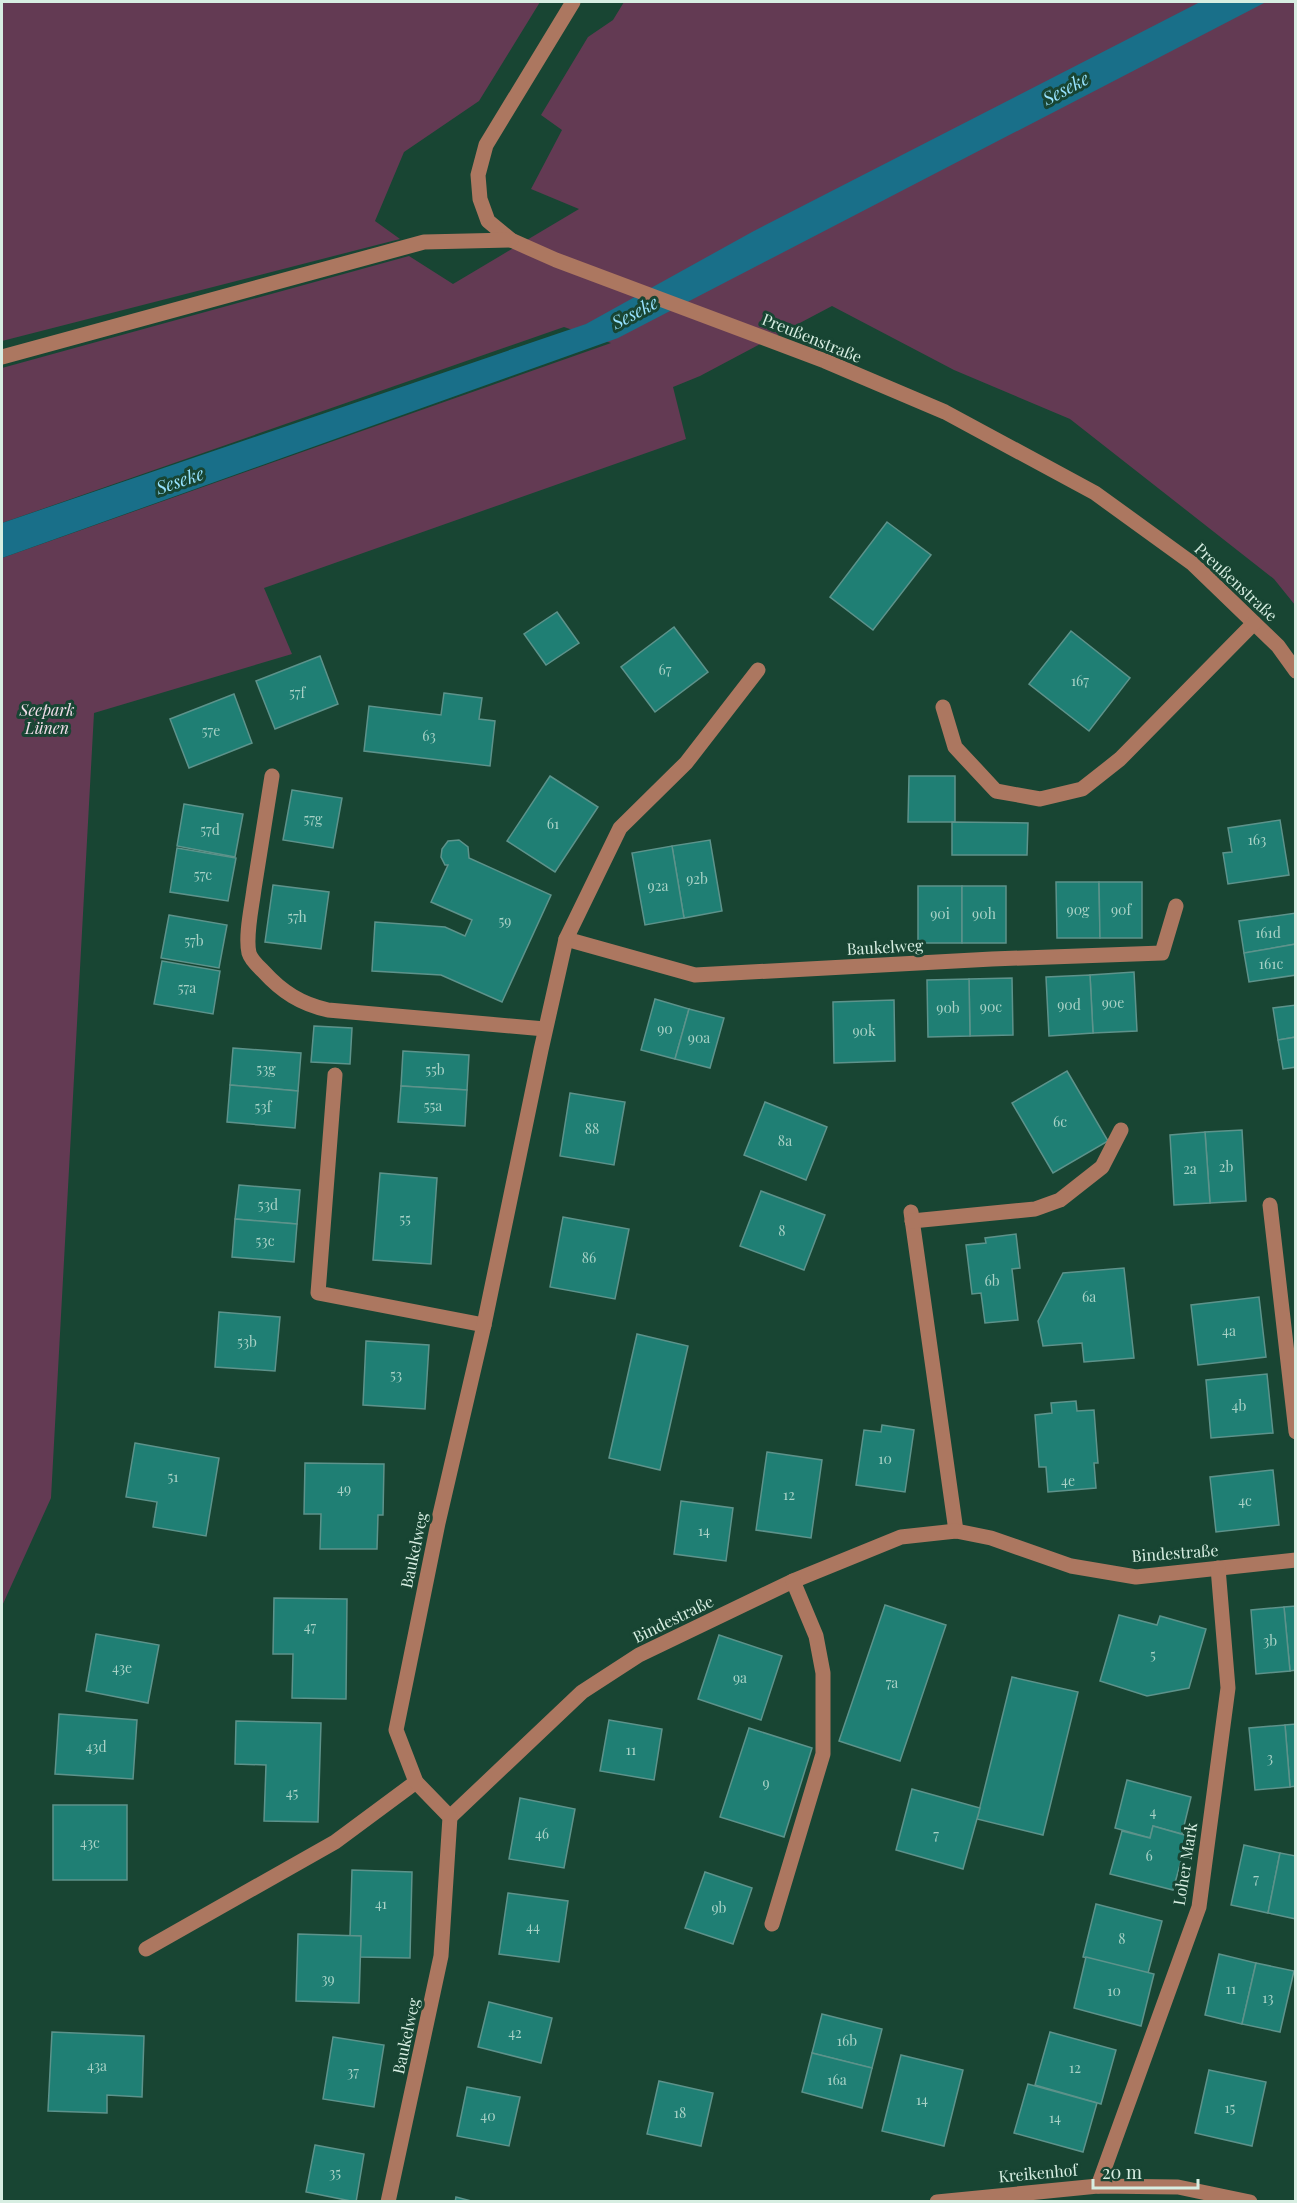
<svg xmlns="http://www.w3.org/2000/svg" width="1297" height="2203" viewBox="0 0 1297 2203" font-family="'Playfair Display',serif">
<style>
.green{fill:#633a53}
.water{fill:#196f89}
.building{fill:#1f7f74;stroke:#5d938b;stroke-width:1.5}
.lines{fill:none;stroke-linecap:round;stroke-linejoin:round}
.minor{stroke:#ac7760;stroke-width:15}
.labels{text-anchor:middle;stroke-width:6;stroke-linejoin:round;paint-order:stroke}
.number-label{font-size:14px;fill:#a9d2c6}
.street-label{font-size:16px;fill:#d7eee2;stroke:#184533}
.park-label{font-size:16px;font-style:italic;fill:#f2dde9;stroke:#184533}
.water-label{font-size:18px;font-style:italic;fill:#98e3ff;stroke:#184533}
</style>
<rect width="100%" height="100%" fill="#184533"/>
<g class="green">
<path d="M2,2H540L479,101L404,152L375,221L400,239L2,341Z"/>
<path d="M624,2H1295V605L1274,579L1070,419L954,370L832,306L700,376L673,387L686,439L264,588L292,654L94,713L51,1498L2,1606V558L611,343L564,327L2,523V368L409,256L453,284L579,209L531,189L562,130L541,115L588,37L613,20Z"/>
</g>
<path class="water" d="M1200,2H1266L618,338L2,558V523L586,324L752,232Z"/>
<g class="building">
<path d="M887,522L931,555L873,630L830,597Z"/>
<path d="M557,612L579,643L546,665L524,634Z"/>
<path d="M674,627L708,672L655,712L621,667Z"/>
<path d="M1071,631L1130,678L1089,731L1029,684Z"/>
<path d="M320,656L338,704L275,729L256,681Z"/>
<path d="M444,693L482,698L479,719L495,721L490,766L364,751L369,706L441,715Z"/>
<path d="M234,694L252,743L189,768L170,719Z"/>
<path d="M550,776L598,807L555,872L507,841Z"/>
<path d="M909,776H955V822H908Z"/>
<path d="M292,790L342,798L333,848L283,840Z"/>
<path d="M184,804L243,814L235,857L177,846Z"/>
<path d="M1280,820L1289,875L1228,884L1223,853L1232,852L1228,828Z"/>
<path d="M952,822L1028,823L1027,855H952Z"/>
<path d="M459,840L468,847L469,858L551,895L502,1002L441,975L372,971L375,922L445,927L465,936L472,920L431,902L448,865H445L441,857L442,849L448,841Z"/>
<path d="M710,840L722,911L684,918L672,846Z"/>
<path d="M672,846L684,918L645,925L632,853Z"/>
<path d="M177,848L236,858L228,901L170,892Z"/>
<path d="M1056,882H1099L1100,938H1057Z"/>
<path d="M1099,882H1142V938H1100Z"/>
<path d="M273,885L329,892L321,949L265,942Z"/>
<rect x="918" y="886" width="44" height="57"/>
<rect x="962" y="886" width="44" height="57"/>
<path d="M1296,913V944L1244,953L1239,921Z"/>
<path d="M169,915L227,925L219,968L161,958Z"/>
<path d="M1296,944V975L1249,982L1244,953Z"/>
<path d="M162,961L220,971L213,1014L154,1004Z"/>
<path d="M1134,972L1137,1031L1093,1033L1090,975Z"/>
<path d="M1090,975L1093,1033L1049,1036L1046,977Z"/>
<path d="M1012,978L1013,1035L970,1036L969,979Z"/>
<path d="M969,979L970,1036L928,1037L927,980Z"/>
<path d="M655,999L689,1009L675,1059L641,1050Z"/>
<path d="M894,1000L895,1061L834,1063L833,1002Z"/>
<path d="M1296,1005V1037L1278,1040L1273,1008Z"/>
<path d="M689,1009L724,1018L710,1068L675,1059Z"/>
<path d="M314,1026L352,1028L350,1064L311,1062Z"/>
<path d="M1296,1037V1067L1283,1069L1278,1040Z"/>
<path d="M233,1048L301,1053L298,1091L230,1085Z"/>
<path d="M403,1051L469,1055L467,1090L401,1086Z"/>
<path d="M1067,1071L1108,1141L1053,1173L1012,1103Z"/>
<path d="M230,1085L298,1091L295,1128L227,1122Z"/>
<path d="M401,1086L467,1090L465,1126L398,1122Z"/>
<path d="M570,1093L625,1102L614,1165L560,1156Z"/>
<path d="M765,1102L827,1127L806,1180L744,1155Z"/>
<path d="M1242,1130L1246,1201L1210,1203L1205,1132Z"/>
<path d="M1205,1132L1210,1203L1174,1205L1170,1135Z"/>
<path d="M380,1173L437,1178L431,1264L373,1260Z"/>
<path d="M239,1185L300,1190L297,1224L235,1219Z"/>
<path d="M761,1191L825,1215L804,1270L740,1246Z"/>
<path d="M563,1217L629,1229L615,1299L550,1287Z"/>
<path d="M235,1219L297,1224L294,1262L232,1257Z"/>
<path d="M1016,1234L1020,1268L1012,1269L1018,1320L985,1323L981,1293L972,1294L966,1245L986,1243L985,1238Z"/>
<path d="M1124,1268L1134,1358L1084,1362L1082,1343L1043,1346L1038,1321L1063,1273Z"/>
<path d="M1259,1297L1266,1357L1198,1365L1191,1305Z"/>
<path d="M219,1312L280,1317L275,1371L215,1367Z"/>
<path d="M637,1334L688,1346L660,1470L609,1458Z"/>
<path d="M366,1341L429,1345L425,1409L363,1405Z"/>
<path d="M1267,1374L1273,1433L1211,1438L1206,1380Z"/>
<path d="M1076,1401L1077,1411L1094,1410L1098,1463H1094L1096,1488L1048,1492L1046,1467H1039L1035,1415L1052,1413L1051,1403Z"/>
<path d="M882,1425L914,1430L905,1492L856,1485L864,1430L881,1432Z"/>
<path d="M135,1443L219,1458L206,1536L153,1527L157,1502L126,1497Z"/>
<path d="M767,1452L822,1460L811,1538L756,1530Z"/>
<path d="M305,1463L384,1464L383,1515H378L377,1549H320L321,1514H304Z"/>
<path d="M1273,1470L1279,1525L1216,1532L1210,1477Z"/>
<path d="M681,1501L733,1508L726,1561L674,1554Z"/>
<path d="M274,1598L347,1599L346,1699L292,1698L293,1654H273Z"/>
<path d="M885,1605L946,1625L900,1761L839,1741Z"/>
<path d="M1296,1606V1670L1290,1671L1284,1607Z"/>
<path d="M1284,1607L1290,1671L1256,1674L1251,1610Z"/>
<path d="M1119,1615L1157,1625L1160,1616L1206,1629L1189,1688L1147,1696L1100,1681Z"/>
<path d="M96,1634L159,1645L148,1703L86,1691Z"/>
<path d="M719,1635L782,1656L761,1720L698,1699Z"/>
<path d="M1012,1677L1078,1692L1043,1835L977,1819Z"/>
<path d="M59,1714L137,1720L133,1779L55,1774Z"/>
<path d="M609,1720L662,1729L654,1780L600,1771Z"/>
<path d="M236,1721L321,1723L318,1822L264,1821L266,1765L235,1764Z"/>
<path d="M1296,1724V1786L1290,1787L1285,1725Z"/>
<path d="M1285,1725L1290,1787L1255,1790L1249,1728Z"/>
<path d="M749,1728L812,1748L784,1837L720,1817Z"/>
<path d="M1127,1780L1191,1797L1182,1834L1153,1826L1150,1838L1115,1828Z"/>
<path d="M912,1789L980,1808L963,1869L896,1850Z"/>
<path d="M520,1798L575,1809L564,1868L509,1859Z"/>
<rect x="53" y="1805" width="74" height="75"/>
<path d="M1153,1826L1188,1836L1173,1890L1110,1874L1122,1831L1150,1838Z"/>
<path d="M1244,1845L1280,1853L1268,1913L1231,1905Z"/>
<path d="M1280,1853L1296,1856V1919L1268,1913Z"/>
<path d="M352,1870L412,1872L410,1958L360,1957L361,1936H350Z"/>
<path d="M705,1872L752,1888L733,1944L685,1928Z"/>
<path d="M508,1893L568,1901L559,1962L499,1954Z"/>
<path d="M1096,1904L1162,1921L1148,1973L1083,1957Z"/>
<path d="M298,1934L361,1936L359,2003L296,2001Z"/>
<path d="M1219,1954L1256,1963L1242,2024L1205,2015Z"/>
<path d="M1086,1957L1154,1974L1141,2026L1074,2008Z"/>
<path d="M1256,1963L1294,1971L1280,2032L1242,2024Z"/>
<path d="M489,2002L552,2018L541,2063L478,2047Z"/>
<path d="M822,2014L882,2029L872,2068L812,2053Z"/>
<path d="M52,2032L144,2036L142,2097L107,2095V2113L48,2111Z"/>
<path d="M1050,2032L1116,2050L1101,2104L1035,2085Z"/>
<path d="M333,2037L384,2045L374,2107L323,2099Z"/>
<path d="M812,2053L872,2068L862,2108L802,2092Z"/>
<path d="M901,2055L963,2070L944,2146L882,2131Z"/>
<path d="M1209,2070L1266,2082L1252,2146L1195,2133Z"/>
<path d="M659,2081L713,2093L701,2146L647,2134Z"/>
<path d="M1028,2084L1097,2103L1083,2152L1014,2133Z"/>
<path d="M467,2087L520,2097L509,2146L457,2136Z"/>
<path d="M315,2145L364,2154L356,2202L306,2192Z"/>
<path d="M456,2197L475,2202H455Z"/>
</g>
<g class="lines">
<g class="minor">
<path d="M573,2L486,145L478,175L480,199L488,221L511,240L556,260L825,361L945,412L1095,493L1193,564L1278,646L1296,671"/>
<path d="M2,357L424,242L511,240"/>
<path d="M943,707L955,747L996,791L1040,799L1082,789L1120,759L1254,623"/>
<path d="M272,776C266,814 260,851 254,889C252,906 245,936 249,953C251,960 258,966 263,971C282,992 301,1004 328,1010L545,1029"/>
<path d="M566,939L695,975L992,959L1162,953L1176,906"/>
<path d="M335,1075L318,1293L484,1325"/>
<path d="M1270,1205L1296,1432"/>
<path d="M911,1212L956,1531"/>
<path d="M912,1221L1035,1209L1060,1200L1102,1167L1121,1130"/>
<path d="M450,1817L582,1692L639,1655L793,1581L901,1537L956,1531L991,1538L1071,1566L1136,1577L1296,1560"/>
<path d="M772,1924L823,1754V1673L816,1636L793,1581"/>
<path d="M146,1949L335,1842L416,1782"/>
<path d="M1098,2186L1199,1907L1228,1688L1218,1568"/>
<path d="M388,2202L441,1956L450,1817L416,1782L396,1730L438,1523L484,1325L541,1050L566,939L620,828L686,763L758,670"/>
<path d="M937,2202L1098,2186L1178,2187L1250,2202"/>
</g>
</g>
<g class="labels">
<g class="number-label">
<text x="665" y="675">67</text>
<text x="1080" y="686">167</text>
<text x="297" y="698">57f</text>
<text x="211" y="736">57e</text>
<text x="429" y="741">63</text>
<text x="313" y="824">57g</text>
<text x="553" y="829">61</text>
<text x="210" y="835">57d</text>
<text x="1257" y="845">163</text>
<text x="203" y="880">57c</text>
<text x="697" y="884">92b</text>
<text x="658" y="891">92a</text>
<text x="1078" y="915">90g</text>
<text x="1121" y="915">90f</text>
<text x="940" y="919">90i</text>
<text x="984" y="919">90h</text>
<text x="297" y="922">57h</text>
<text x="505" y="926">59</text>
<text x="1268" y="938">161d</text>
<text x="194" y="946">57b</text>
<text x="1271" y="969">161c</text>
<text x="187" y="993">57a</text>
<text x="1113" y="1008">90e</text>
<text x="1069" y="1010">90d</text>
<text x="991" y="1012">90c</text>
<text x="948" y="1013">90b</text>
<text x="665" y="1034">90</text>
<text x="864" y="1036">90k</text>
<text x="699" y="1043">90a</text>
<text x="266" y="1074">53g</text>
<text x="435" y="1075">55b</text>
<text x="433" y="1111">55a</text>
<text x="263" y="1112">53f</text>
<text x="1060" y="1127">6c</text>
<text x="592" y="1134">88</text>
<text x="785" y="1146">8a</text>
<text x="1226" y="1172">2b</text>
<text x="1190" y="1174">2a</text>
<text x="268" y="1210">53d</text>
<text x="405" y="1224">55</text>
<text x="782" y="1236">8</text>
<text x="265" y="1246">53c</text>
<text x="589" y="1263">86</text>
<text x="992" y="1286">6b</text>
<text x="1089" y="1302">6a</text>
<text x="1229" y="1336">4a</text>
<text x="247" y="1347">53b</text>
<text x="396" y="1380">53</text>
<text x="1239" y="1411">4b</text>
<text x="885" y="1464">10</text>
<text x="173" y="1482">51</text>
<text x="1068" y="1486">4e</text>
<text x="344" y="1494">49</text>
<text x="789" y="1500">12</text>
<text x="1245" y="1506">4c</text>
<text x="704" y="1536">14</text>
<text x="310" y="1632">47</text>
<text x="1270" y="1646">3b</text>
<text x="1153" y="1660">5</text>
<text x="122" y="1673">43e</text>
<text x="740" y="1683">9a</text>
<text x="892" y="1688">7a</text>
<text x="96" y="1752">43d</text>
<text x="631" y="1755">11</text>
<text x="1270" y="1763">3</text>
<text x="766" y="1788">9</text>
<text x="292" y="1798">45</text>
<text x="1153" y="1817">4</text>
<text x="542" y="1839">46</text>
<text x="936" y="1840">7</text>
<text x="90" y="1848">43c</text>
<text x="1149" y="1861">6</text>
<text x="1256" y="1884">7</text>
<text x="381" y="1909">41</text>
<text x="719" y="1913">9b</text>
<text x="533" y="1932">44</text>
<text x="1122" y="1944">8</text>
<text x="328" y="1984">39</text>
<text x="1231" y="1994">11</text>
<text x="1114" y="1996">10</text>
<text x="1268" y="2003">13</text>
<text x="515" y="2038">42</text>
<text x="847" y="2046">16b</text>
<text x="97" y="2071">43a</text>
<text x="1075" y="2073">12</text>
<text x="353" y="2077">37</text>
<text x="837" y="2085">16a</text>
<text x="922" y="2105">14</text>
<text x="1230" y="2113">15</text>
<text x="680" y="2118">18</text>
<text x="488" y="2121">40</text>
<text x="1055" y="2123">14</text>
<text x="335" y="2178">35</text>
</g>
<g class="street-label">
<text transform="translate(812 338) rotate(22)" y="6">Preußenstraße</text>
<text transform="translate(1236 582) rotate(43)" y="6">Preußenstraße</text>
<text transform="translate(885 947) rotate(-3)" y="6">Baukelweg</text>
<text transform="translate(414 1550) rotate(-78)" y="6">Baukelweg</text>
<text transform="translate(1175 1553) rotate(-4)" y="6">Bindestraße</text>
<text transform="translate(673 1619) rotate(-26)" y="6">Bindestraße</text>
<text transform="translate(1185 1864) rotate(-81)" y="6">Loher Mark</text>
<text transform="translate(406 2036) rotate(-78)" y="6">Baukelweg</text>
<text transform="translate(1038 2173) rotate(-5)" y="6">Kreikenhof</text>
</g>
<g class="park-label">
<text x="47" y="716">Seepark<tspan x="47" dy="18">Lünen</tspan></text>
</g>
<g class="water-label">
<text transform="translate(1066 89) rotate(-28)" y="6">Seseke</text>
<text transform="translate(635 313) rotate(-28)" y="6">Seseke</text>
<text transform="translate(180 481) rotate(-19)" y="6">Seseke</text>
</g>
</g>
<rect width="1297" height="2203" fill="none" stroke="#d7eee2" stroke-width="6"/>
<path d="M1093 2179v9h105v-9" fill="none" stroke="#d7eee2" stroke-width="3"/>
<text x="1102" y="2179" font-size="18" fill="#d7eee2" stroke="#184533" stroke-width="4.5" paint-order="stroke">20 m</text>
</svg>
